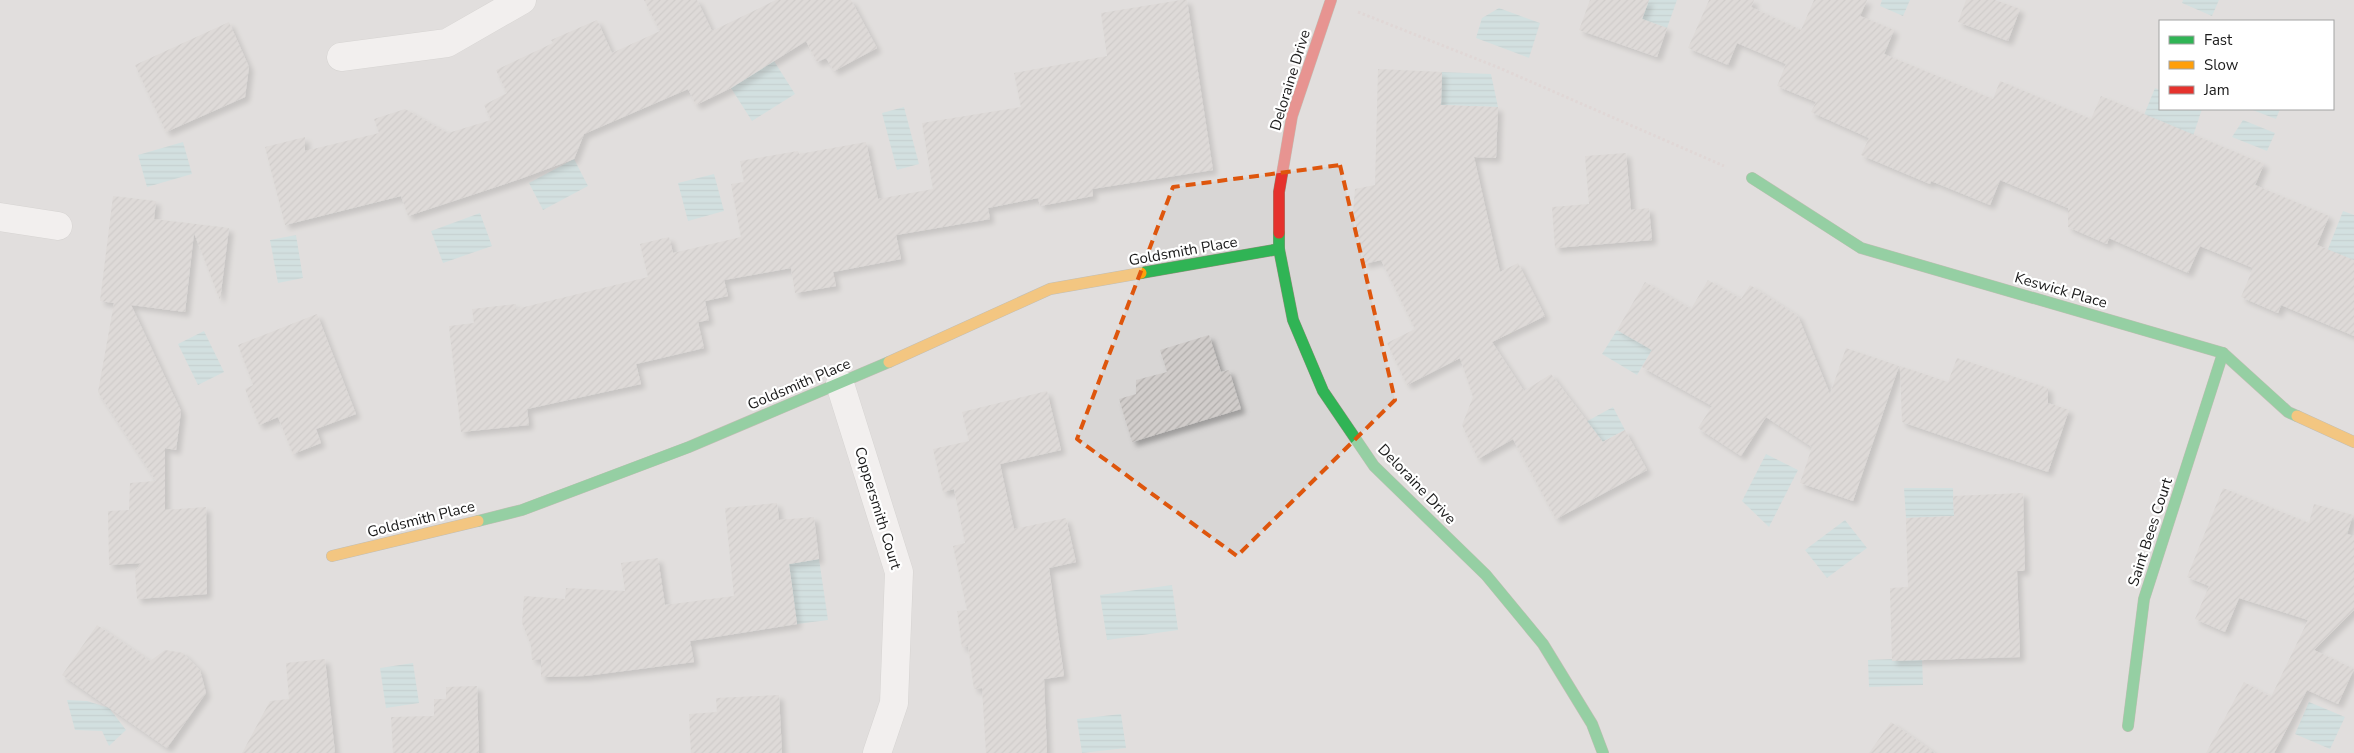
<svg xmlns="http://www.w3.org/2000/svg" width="2354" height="753" viewBox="0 0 2354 753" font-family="'Nunito Sans',sans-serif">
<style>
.residential{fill:#d8d6d5;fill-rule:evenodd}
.water{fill:url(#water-rules)}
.building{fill:url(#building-hatch);filter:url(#shadow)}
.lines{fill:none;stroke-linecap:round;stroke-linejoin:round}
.street-casing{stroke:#c0bebd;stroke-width:29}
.fast-casing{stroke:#928f7c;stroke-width:12}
.slow-casing{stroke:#928f7c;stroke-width:12}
.jam-casing{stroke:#928f7c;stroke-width:12}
.path{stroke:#d4c5c5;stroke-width:3;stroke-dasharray:2.5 2.5;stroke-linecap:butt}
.street{stroke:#fcfbfb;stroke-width:28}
.fast{stroke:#30b455;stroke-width:11}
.slow{stroke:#ff9f0a;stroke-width:11}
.jam{stroke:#e5322d;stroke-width:11}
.marked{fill:none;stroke:#de560d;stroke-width:4;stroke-dasharray:10 6;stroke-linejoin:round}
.labels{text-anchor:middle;stroke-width:4.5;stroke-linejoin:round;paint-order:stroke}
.street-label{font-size:15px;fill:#1a1a1a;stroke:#fff}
</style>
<defs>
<pattern id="water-rules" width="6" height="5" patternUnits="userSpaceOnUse" patternTransform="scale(1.25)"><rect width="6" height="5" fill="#b7d9db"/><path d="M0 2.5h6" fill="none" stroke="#9dbabb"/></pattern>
<pattern id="building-hatch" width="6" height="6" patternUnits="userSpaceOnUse" patternTransform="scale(1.25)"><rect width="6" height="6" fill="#d0ccca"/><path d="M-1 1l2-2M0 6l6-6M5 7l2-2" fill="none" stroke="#b2afad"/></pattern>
<filter id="shadow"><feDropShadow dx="4.5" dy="4.5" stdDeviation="2.5" flood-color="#0004"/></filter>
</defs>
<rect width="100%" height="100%" fill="#e9e6e3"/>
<path class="residential" d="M0,0H2354V753H0ZM2160,21H2333V109H2160Z"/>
<g class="water">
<path d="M1649,0H1677L1667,28L1642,19Z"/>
<path d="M1882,0H1910L1903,16L1880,6Z"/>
<path d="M2183,0H2219L2212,16L2182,3Z"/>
<path d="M1499,8L1540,23L1529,58L1476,38L1482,18Z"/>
<path d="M774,61L795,94L752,121L731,88Z"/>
<path d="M1442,72L1491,74L1498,107L1441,105Z"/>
<path d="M2155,88L2160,90V109H2202L2193,136L2144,115Z"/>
<path d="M904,107L919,164L897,170L882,113Z"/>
<path d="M2250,109H2280L2276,119Z"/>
<path d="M2243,120L2275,133L2267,151L2232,137Z"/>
<path d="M183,142L192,174L147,187L138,155Z"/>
<path d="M574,159L588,186L543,210L529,183Z"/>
<path d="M714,174L724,211L688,221L678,183Z"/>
<path d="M2343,211L2354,215V274L2323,262Z"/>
<path d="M480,213L492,246L443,263L431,231Z"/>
<path d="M296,235L303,278L278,283L270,240Z"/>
<path d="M1617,330L1652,350L1637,375L1602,354Z"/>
<path d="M204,331L224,372L198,385L178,344Z"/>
<path d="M1613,407L1625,430L1583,452L1571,430Z"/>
<path d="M1766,454L1798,470L1769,527L1742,501Z"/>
<path d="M1904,488H1953L1954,516L1906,518Z"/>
<path d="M1845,520L1867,548L1827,578L1805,550Z"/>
<path d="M819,559L828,620L797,624L789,564Z"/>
<path d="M1172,585L1178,630L1107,640L1100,595Z"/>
<path d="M1922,658L1923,685L1869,687L1868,660Z"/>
<path d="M413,663L419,703L386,708L380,668Z"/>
<path d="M67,700L87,701L109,708L126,730L109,746L102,731L75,730Z"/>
<path d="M2309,702L2345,717L2330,749L2295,734Z"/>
<path d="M1121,714L1126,748L1082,753L1077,719Z"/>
</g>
<g class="building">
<path d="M644,0H697L712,31L776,0H851L877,48L834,71L826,58L817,62L806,41L731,88L696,105L688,89L584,134L574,159L520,179L408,216L401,196L285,225L265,147L305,137V151L379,133L374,119L405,109L448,133L491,120L484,105L507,93L496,70L553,43L551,40L597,20L612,53L660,31Z"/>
<path d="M1181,0H1187L1213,170L1092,189L1093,196L1040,206L1038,198L988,208L990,219L896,235L901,259L833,272L836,286L795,293L791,268L724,280L728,296L705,301L709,320L698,322L704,348L636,364L641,384L527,409L529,425L461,432L449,326L474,323L472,309L516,304V309L648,277L640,244L669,237L673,253L741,237L731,184L744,182L740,161L798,151L799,154L866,142L878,199L933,189L922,123L1021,107L1014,73L1107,56L1101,13Z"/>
<path d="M1590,0H1649L1642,19L1667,28L1657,57L1579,30Z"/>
<path d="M1709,0H1754L1751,7L1801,30L1814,0H1867L1860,16L1894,30L1884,54L1993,99L2000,81L2091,119L2101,96L2264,164L2255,185L2329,216L2317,245L2354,260V336L2281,305L2278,313L2241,297L2253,268L2200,246L2188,273L2109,238L2107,244L2068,227V208L2000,180L1990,205L1931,181L1930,184L1861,155L1869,138L1811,112L1816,102L1777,86L1786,64L1737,43L1728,65L1688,48Z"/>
<path d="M1966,0H1995L2020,9L2008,41L1958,22Z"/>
<path d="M229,22L249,67L245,97L166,132L135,65Z"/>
<path d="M1378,69L1442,72L1441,105L1498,107L1496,158L1474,157L1500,272L1518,263L1545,316L1492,342L1524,391L1551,374L1603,442L1625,430L1647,470L1556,519L1513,439L1478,459L1462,425L1473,397L1460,358L1407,385L1387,343L1415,329L1381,260L1364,264L1353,213L1355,189L1375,185Z"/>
<path d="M1626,153L1631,210L1649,208L1652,240L1555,248L1552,207L1589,204L1585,156Z"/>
<path d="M113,196L156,201L154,219L229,228L220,300L194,233L185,312L131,305L181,411L176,450L165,448V510L206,507L207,594L137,599L135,571L141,563L109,565L108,511L129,510L130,483L156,481L98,392L114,303L100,301Z"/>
<path d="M1708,280L1741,299L1750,285L1798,316L1830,394L1846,348L1899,366L1853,501L1800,483L1812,447L1766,417L1741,456L1698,428L1712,406L1642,367L1652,350L1617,330L1645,282L1691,309Z"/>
<path d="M317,314L356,414L316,429L321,443L293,454L278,417L259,425L245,389L253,385L238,345Z"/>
<path d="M1209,335L1221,372L1229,370L1241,409L1132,442L1119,399L1136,394V380L1167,372L1160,350Z"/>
<path d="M1957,358L2048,388V403L2069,410L2048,472L1902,422L1900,366L1948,382Z"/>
<path d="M1047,391L1061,450L1000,464L1014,529L1066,518L1076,562L1049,568L1064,676L1044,679L1047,753H986L982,688L974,689L968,646L962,647L957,611L967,610L953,546L965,543L954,489L943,492L933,449L969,441L962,412Z"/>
<path d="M2223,488L2309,523L2314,504L2353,515L2347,534L2354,536V610L2314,650L2354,669L2338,704L2307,690L2274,753H2206L2244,682L2271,697L2308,620L2239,598L2225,632L2195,619L2209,586L2187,577Z"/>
<path d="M2023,493L2025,571H2017L2020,657L1892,661L1890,588L1908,587L1906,518L1954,516L1953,496Z"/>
<path d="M777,503L779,520L814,517L819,559L789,564L797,624L690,641L694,662L585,676L541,677V659L532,660L531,645L522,623L524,596L565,599L566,588L625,591L621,563L658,558L665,605L734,596L725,508Z"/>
<path d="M97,625L150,661L165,650L183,653L200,670L206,693L167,748L62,675Z"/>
<path d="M325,659L335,753H242L270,701L289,699L286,663Z"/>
<path d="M477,686L479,753H393L391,717L434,716V699H446V687Z"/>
<path d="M779,695L782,753H691L689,714L717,712L716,698Z"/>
<path d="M1891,722L1935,753H1869Z"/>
</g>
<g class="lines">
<g class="street-casing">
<g id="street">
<path d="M341,57L447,43L522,0"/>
<path d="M0,217L58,226"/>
<path d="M840,384L899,572L894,703L877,753"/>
</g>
</g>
<g class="fast-casing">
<g id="fast">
<path d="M1752,178L1861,248L2223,353L2288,412L2297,416"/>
<path d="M1279,233V249L1293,320L1323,391L1374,466L1486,575L1543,644L1592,724L1603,753"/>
<path d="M1141,273L1279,249"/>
<path d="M478,521L522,510L689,447L889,362"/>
<path d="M2128,726L2144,599L2223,353"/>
</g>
</g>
<g class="slow-casing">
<g id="slow">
<path d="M889,362L1050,289L1141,273"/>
<path d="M2297,416L2354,442"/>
<path d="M332,556L478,521"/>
</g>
</g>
<g class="jam-casing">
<path id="jam" d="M1279,233V192L1292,116L1331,0"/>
</g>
<path class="path" d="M1358,12L1497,67L1724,166"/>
<use href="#street" class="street"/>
<use href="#fast" class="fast"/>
<use href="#slow" class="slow"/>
<use href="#jam" class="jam"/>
</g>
<path d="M0 0H2354V753H0ZM1340,165L1395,400L1237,556L1077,439L1173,187Z" fill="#e9e6e3" fill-opacity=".55" fill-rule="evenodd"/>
<path class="marked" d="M1340,165L1395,400L1237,556L1077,439L1173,187Z"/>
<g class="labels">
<g class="street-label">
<text transform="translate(1290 80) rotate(-73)" y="5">Deloraine Drive</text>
<text transform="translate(1183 251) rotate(-10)" y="5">Goldsmith Place</text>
<text transform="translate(2061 290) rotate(16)" y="5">Keswick Place</text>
<text transform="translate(799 384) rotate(-23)" y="5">Goldsmith Place</text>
<text transform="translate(1417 484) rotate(46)" y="5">Deloraine Drive</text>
<text transform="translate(878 508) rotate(73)" y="5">Coppersmith Court</text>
<text transform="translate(421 519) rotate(-14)" y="5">Goldsmith Place</text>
<text transform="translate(2150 532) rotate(-72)" y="5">Saint Bees Court</text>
</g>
</g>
<rect x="2159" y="20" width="175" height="90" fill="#ffffff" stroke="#a3a3a3"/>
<rect x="2169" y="36" width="25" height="8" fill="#30b455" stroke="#a3a3a3"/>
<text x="2204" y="45" font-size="15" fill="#1a1a1a">Fast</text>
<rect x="2169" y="61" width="25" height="8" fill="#ff9f0a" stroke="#a3a3a3"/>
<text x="2204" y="70" font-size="15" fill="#1a1a1a">Slow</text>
<rect x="2169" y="86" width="25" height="8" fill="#e5322d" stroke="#a3a3a3"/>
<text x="2204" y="95" font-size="15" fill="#1a1a1a">Jam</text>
</svg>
